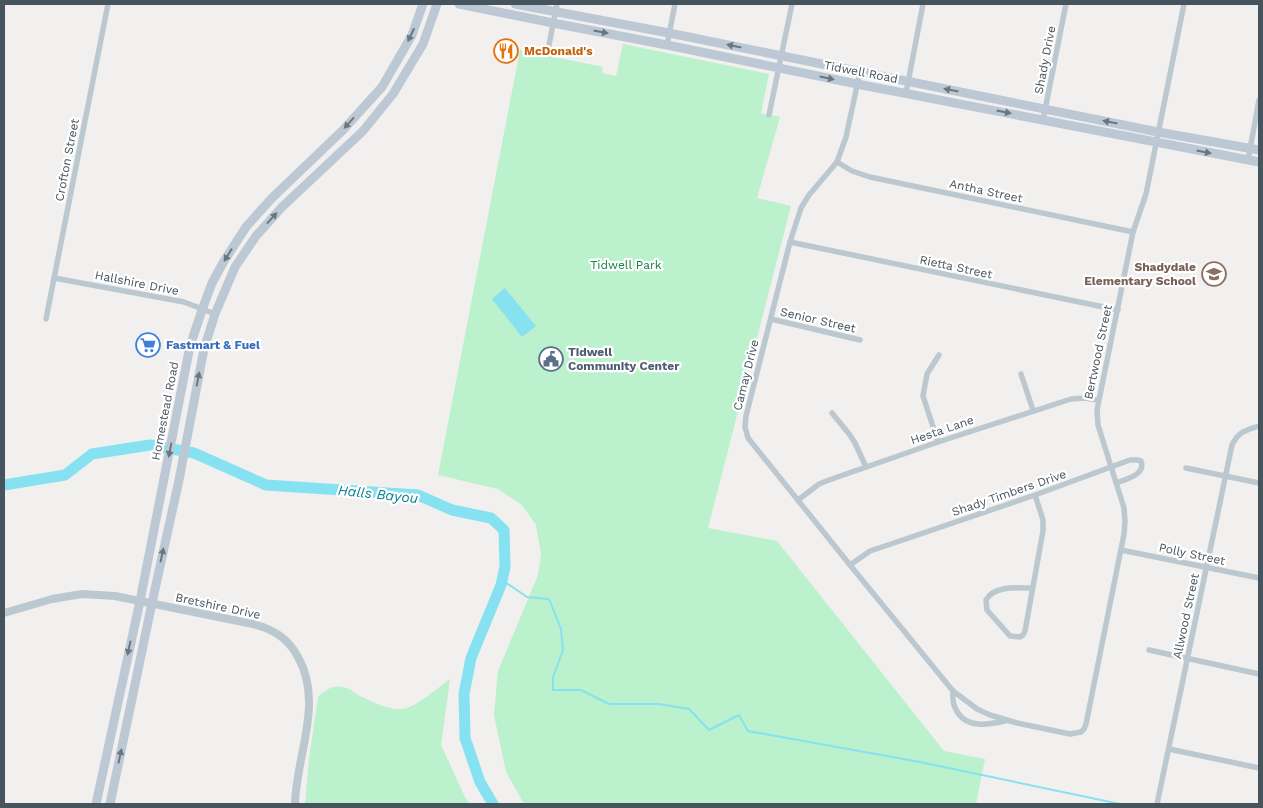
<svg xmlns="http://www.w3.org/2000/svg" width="1263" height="808" viewBox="0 0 1263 808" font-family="'Work Sans',sans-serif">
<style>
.green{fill:#bbf1cc}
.water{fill:#86e2f0}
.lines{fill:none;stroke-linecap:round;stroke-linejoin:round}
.stream{stroke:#86e2f0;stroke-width:2}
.river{stroke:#86e2f0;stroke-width:11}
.minor{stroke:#bcc8cf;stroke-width:5.5}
.tertiary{stroke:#bcc8cf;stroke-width:8}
.secondary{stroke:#bcc9d4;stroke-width:9}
.oneway{fill:#697781}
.labels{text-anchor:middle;stroke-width:4.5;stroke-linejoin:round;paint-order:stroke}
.food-label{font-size:12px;font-weight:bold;fill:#c56008;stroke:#fff;text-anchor:start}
.street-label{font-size:12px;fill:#46545e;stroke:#fff}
.park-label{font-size:12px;fill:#128343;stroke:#fff}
.education-label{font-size:12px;font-weight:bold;fill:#785e54;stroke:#fff;text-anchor:end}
.shop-label{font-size:12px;font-weight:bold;fill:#366cbe;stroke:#fff;text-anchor:start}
.service-label{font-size:12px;font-weight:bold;fill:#4e5e75;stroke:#fff;text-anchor:start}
.water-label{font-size:14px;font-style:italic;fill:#077e92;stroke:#fff}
</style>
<rect width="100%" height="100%" fill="#f2efef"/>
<g class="green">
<path d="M623,44L769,74L761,113L780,117L757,198L791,206L708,528L777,541L944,751L985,759L976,804H524L506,772L494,715L498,671L538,575L541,554L536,525L522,505L498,489L438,475L520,50L603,67L602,73L616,76Z"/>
<path d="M450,679L441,745L465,797L470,804H305L309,759L318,697C326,688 337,683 349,689C352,690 355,693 358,695C371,701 387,710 402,709C414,709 440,686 450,679Z"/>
</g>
<path class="water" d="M505,288L536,326L522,337L492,299Z"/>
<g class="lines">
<path class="stream" d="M502,580L527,597L549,599L561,629L563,650L553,677V690H581L609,704H659L689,709L709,730L739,715L748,731L920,762L1120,804"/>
<path class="river" d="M4,485L65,475L92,454L150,445L194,453L266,485L418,495L452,510L491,518L504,530L505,567L501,585L471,658L464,694L465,738L480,782L493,804"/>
<g class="minor">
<path d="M667,45L675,4"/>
<path d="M548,50L557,4"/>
<path d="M860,72L846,137L837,162L809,195L801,208L790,242L746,416L745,427L748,438L850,565L953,691L977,709L990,715L1017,723L1070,734L1081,732L1084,729L1086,724L1124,534L1125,522L1124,508L1098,425L1097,410L1133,232L1146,194L1184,4"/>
<path d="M906,93L923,4"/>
<path d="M769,115L792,4"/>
<path d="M1043,120L1066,4"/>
<path d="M1248,160L1259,100"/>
<path d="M837,162L852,171L870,177L1133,232"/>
<path d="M790,242L1118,310"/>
<path d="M54,278L184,302L215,314"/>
<path d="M46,319L108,4"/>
<path d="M771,319L860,340"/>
<path d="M1021,374L1033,410"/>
<path d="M832,413L850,435L855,443L866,467"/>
<path d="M938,442L923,396L927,374L939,355"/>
<path d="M1186,468L1259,483"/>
<path d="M798,500L819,484L829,480L938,442L1071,399L1085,398L1098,400"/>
<path d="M1121,550L1259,578"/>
<path d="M850,565L870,551L888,545L1035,495L1130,460H1137L1141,461C1146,475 1126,479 1116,483"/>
<path d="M1033,588C1018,588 994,585 986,600L987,610L1010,636L1020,637L1023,635L1025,631L1043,531V520L1035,495"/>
<path d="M1149,650L1259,674"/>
<path d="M953,691C951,707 960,723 978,724C987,725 996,723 1005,721"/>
<path d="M1169,749L1259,768"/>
<path d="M1157,804L1232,445C1239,431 1245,431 1259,426"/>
</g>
<path class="tertiary" d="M4,613L52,599L82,594L115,596L253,624C273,629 288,638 298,657C324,703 296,756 295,804"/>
<g class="secondary">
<path d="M459,4L553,23L667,45L857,84L1259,162"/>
<path d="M515,4L669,33L1158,132L1259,150"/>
<path d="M96,804L140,601L190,346L202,310L212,283L224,261L246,227L272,198L343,130L382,87L412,35L423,4"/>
<path d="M110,804L152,603L179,480L204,349L215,314L235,267L256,236L282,207L363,131L393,94L423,44L437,4"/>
</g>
</g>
<defs><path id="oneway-solid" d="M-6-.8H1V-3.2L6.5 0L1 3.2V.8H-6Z" transform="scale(1.25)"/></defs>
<g class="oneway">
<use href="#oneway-solid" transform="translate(601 32) rotate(11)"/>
<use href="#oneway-solid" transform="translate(411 35) rotate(115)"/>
<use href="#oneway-solid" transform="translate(734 46) rotate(-168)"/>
<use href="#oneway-solid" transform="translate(827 78) rotate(12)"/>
<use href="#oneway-solid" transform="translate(951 90) rotate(-169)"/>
<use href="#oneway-solid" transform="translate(1004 112) rotate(11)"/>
<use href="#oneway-solid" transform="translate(1110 122) rotate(-169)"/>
<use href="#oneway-solid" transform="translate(349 123) rotate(132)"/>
<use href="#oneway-solid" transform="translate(1204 152) rotate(11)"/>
<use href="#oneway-solid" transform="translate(272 218) rotate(-48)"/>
<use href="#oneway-solid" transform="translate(228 255) rotate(122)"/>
<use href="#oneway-solid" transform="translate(198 379) rotate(-79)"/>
<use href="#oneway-solid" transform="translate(170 450) rotate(101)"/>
<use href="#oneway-solid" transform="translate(162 555) rotate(-78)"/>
<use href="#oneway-solid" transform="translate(129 648) rotate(102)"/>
<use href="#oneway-solid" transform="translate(120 756) rotate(-78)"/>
</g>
<defs>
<g id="restaurant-ring" transform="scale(1.25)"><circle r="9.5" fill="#fff" stroke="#e8710a" stroke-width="1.5"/><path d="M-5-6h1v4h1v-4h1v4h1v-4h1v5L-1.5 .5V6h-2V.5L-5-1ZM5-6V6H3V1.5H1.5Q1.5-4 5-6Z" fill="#e8710a"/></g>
<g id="school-ring" transform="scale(1.25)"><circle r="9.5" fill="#fff" stroke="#8d6e63" stroke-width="1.5"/><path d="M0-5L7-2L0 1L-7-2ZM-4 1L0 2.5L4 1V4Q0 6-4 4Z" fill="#8d6e63"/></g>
<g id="supermarket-ring" transform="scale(1.25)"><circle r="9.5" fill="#fff" stroke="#3f7fe0" stroke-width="1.5"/><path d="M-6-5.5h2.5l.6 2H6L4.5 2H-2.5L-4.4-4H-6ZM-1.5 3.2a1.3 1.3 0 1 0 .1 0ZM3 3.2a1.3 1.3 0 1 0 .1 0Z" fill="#3f7fe0"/></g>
<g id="civic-ring" transform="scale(1.25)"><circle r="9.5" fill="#fff" stroke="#5c6f8a" stroke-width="1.5"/><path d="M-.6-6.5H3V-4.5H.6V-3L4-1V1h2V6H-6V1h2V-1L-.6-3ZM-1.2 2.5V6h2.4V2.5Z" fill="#5c6f8a"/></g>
</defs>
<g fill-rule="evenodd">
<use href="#restaurant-ring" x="506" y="51"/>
<use href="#school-ring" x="1214" y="274"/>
<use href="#supermarket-ring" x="148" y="345"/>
<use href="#civic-ring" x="551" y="359"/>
</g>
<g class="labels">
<g class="food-label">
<text x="524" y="55">McDonald's</text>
</g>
<g class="street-label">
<text transform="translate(1045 60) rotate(-79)" y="4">Shady Drive</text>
<text transform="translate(861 72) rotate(11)" y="4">Tidwell Road</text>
<text transform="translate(67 160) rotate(-79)" y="4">Crofton Street</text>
<text transform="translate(986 191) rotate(12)" y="4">Antha Street</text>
<text transform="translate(956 267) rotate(12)" y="4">Rietta Street</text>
<text transform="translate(137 283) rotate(11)" y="4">Hallshire Drive</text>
<text transform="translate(818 320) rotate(13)" y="4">Senior Street</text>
<text transform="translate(1098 352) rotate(-78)" y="4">Bertwood Street</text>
<text transform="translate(746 375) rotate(-76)" y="4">Camay Drive</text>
<text transform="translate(165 411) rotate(-79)" y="4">Homestead Road</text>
<text transform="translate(942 430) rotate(-19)" y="4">Hesta Lane</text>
<text transform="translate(1009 493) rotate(-19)" y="4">Shady Timbers Drive</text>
<text transform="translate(1192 554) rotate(12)" y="4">Polly Street</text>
<text transform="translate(218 606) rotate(12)" y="4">Bretshire Drive</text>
<text transform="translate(1186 616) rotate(-78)" y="4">Allwood Street</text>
</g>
<g class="park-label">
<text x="626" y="269">Tidwell Park</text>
</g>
<g class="education-label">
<text x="1196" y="271">Shadydale<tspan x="1196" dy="14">Elementary School</tspan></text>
</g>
<g class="shop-label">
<text x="166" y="349">Fastmart &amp; Fuel</text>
</g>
<g class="service-label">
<text x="568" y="356">Tidwell<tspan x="568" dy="14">Community Center</tspan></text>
</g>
<g class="water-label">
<text transform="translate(378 494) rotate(6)" y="5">Halls Bayou</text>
</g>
</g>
<rect width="1263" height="808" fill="none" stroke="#46545e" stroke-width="10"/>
</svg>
